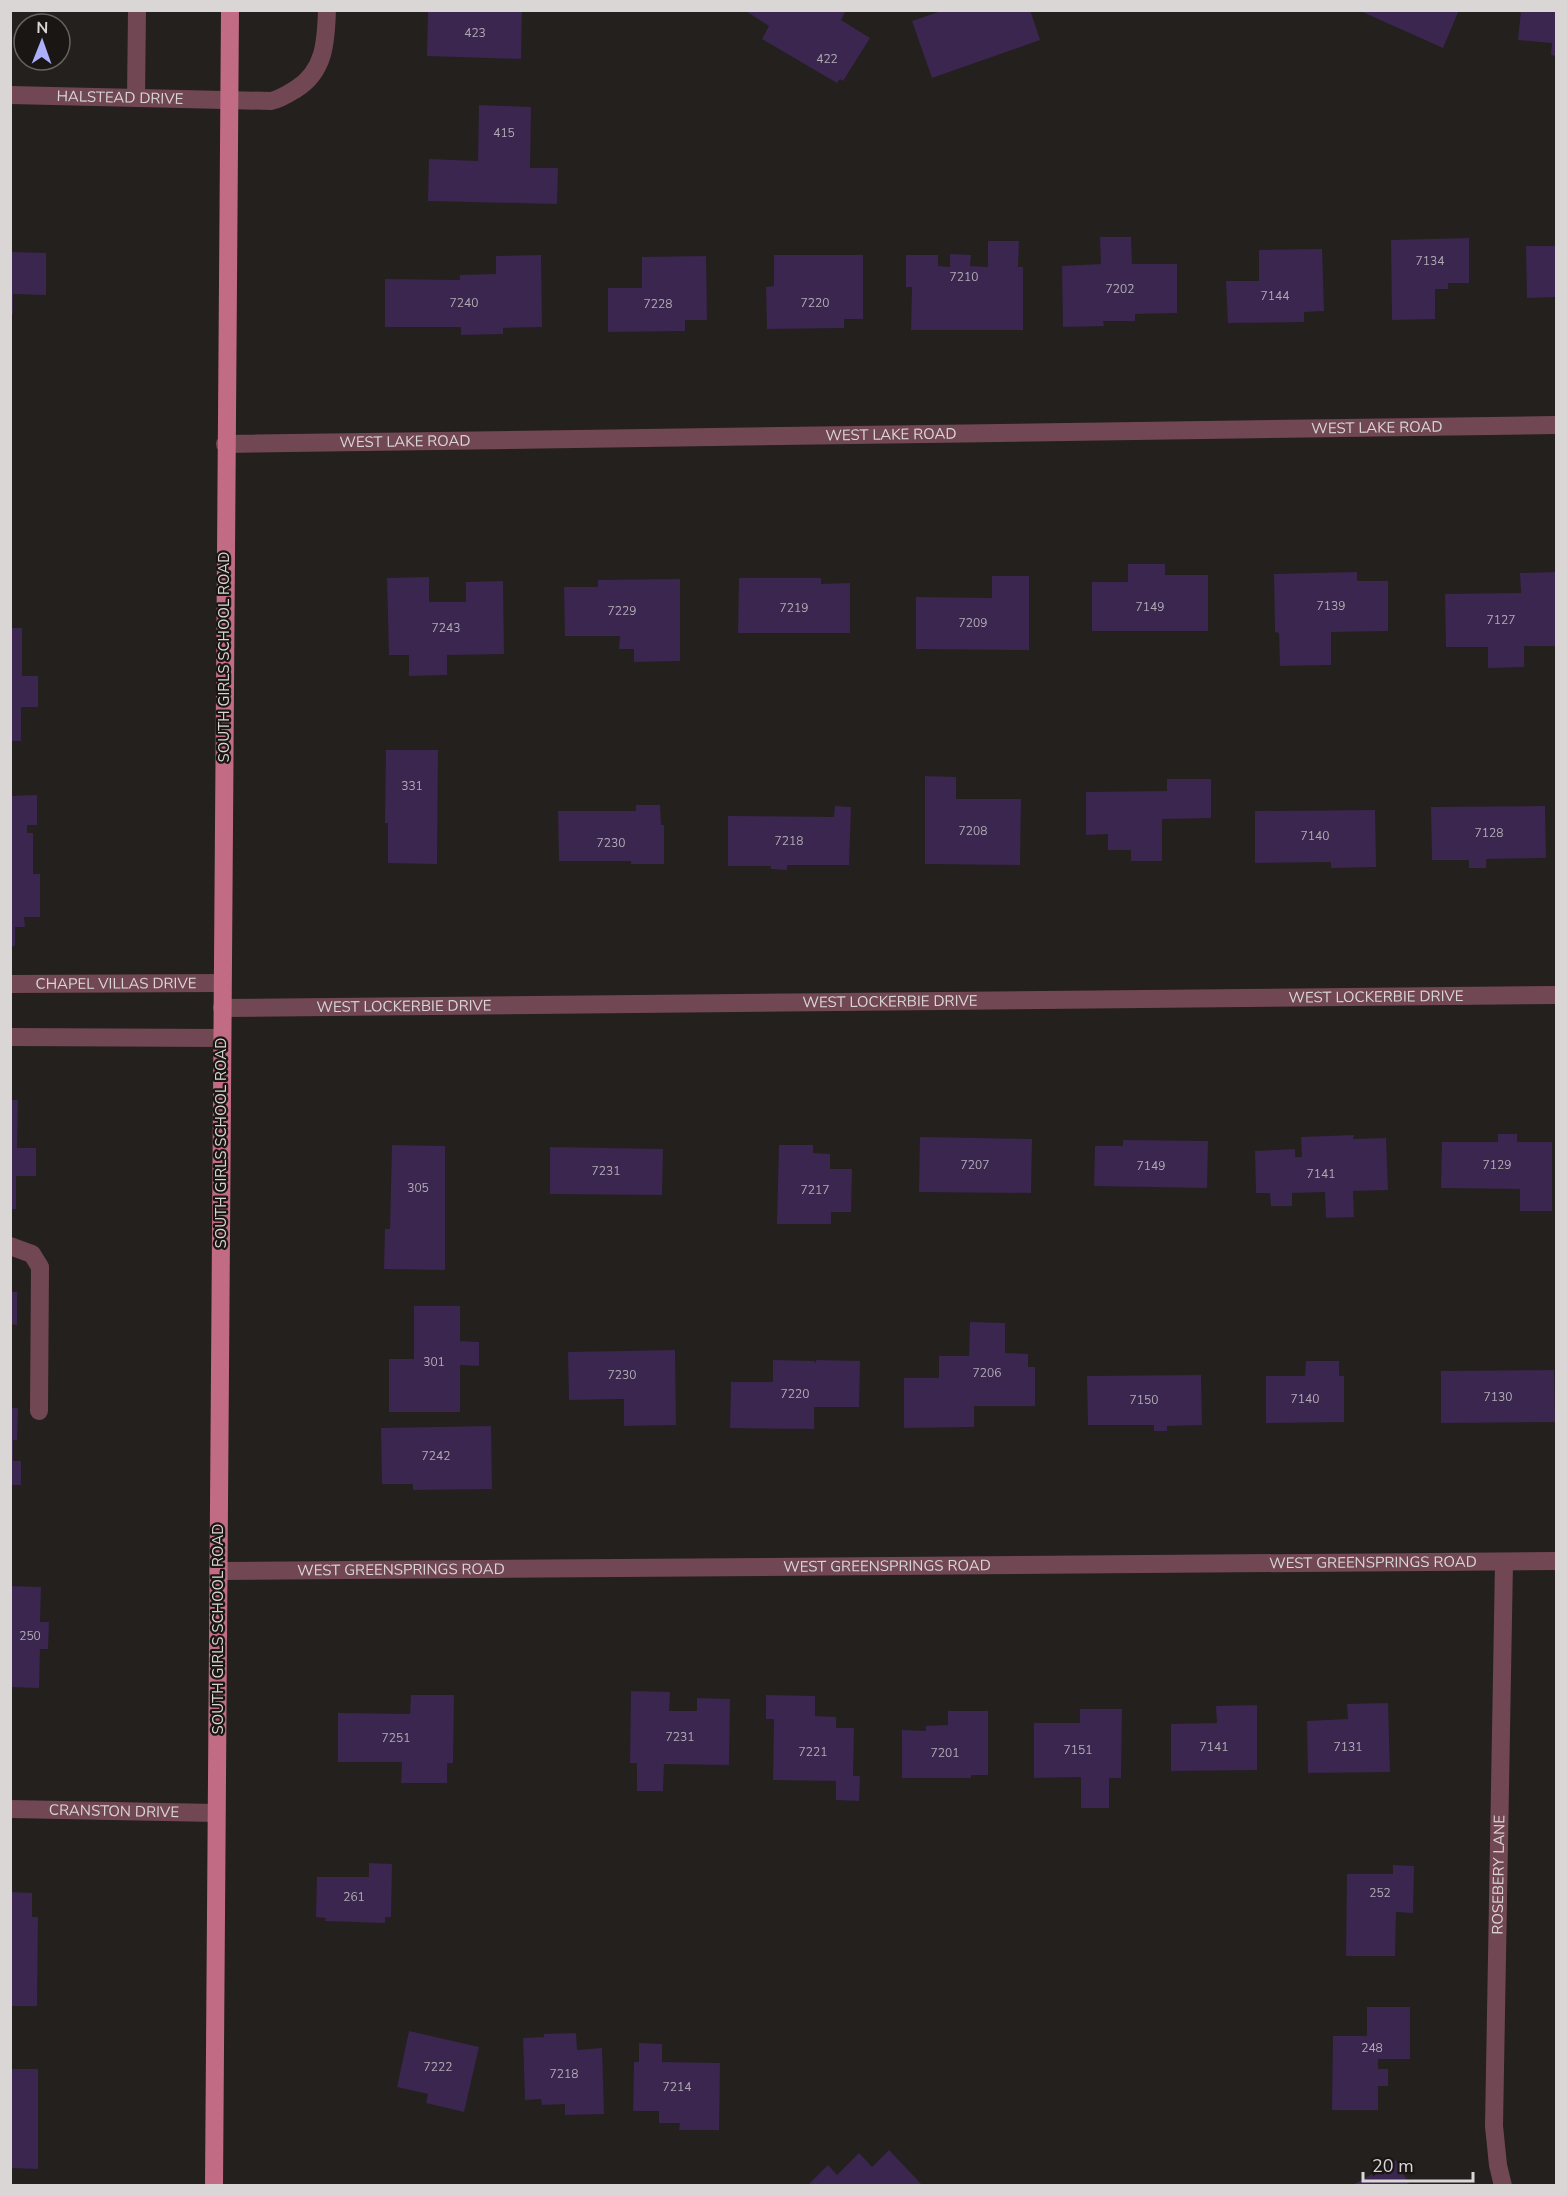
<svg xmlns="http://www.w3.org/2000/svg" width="1567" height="2196" viewBox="0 0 1567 2196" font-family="'Nunito Sans',sans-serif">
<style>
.building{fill:#3a264e}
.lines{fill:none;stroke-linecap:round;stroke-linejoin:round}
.minor{stroke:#714753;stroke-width:18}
.major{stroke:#c16b84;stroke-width:18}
.labels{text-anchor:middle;stroke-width:4.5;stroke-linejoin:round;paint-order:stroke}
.number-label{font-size:12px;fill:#b1aab3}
.street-label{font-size:15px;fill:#d9d6d5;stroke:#1a1614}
</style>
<rect width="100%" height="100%" fill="#23201e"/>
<g class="building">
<path d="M428,10H522L521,59L427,56Z"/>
<path d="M744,10H846L841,20L870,38L843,81L840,79L837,83L762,39L769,26Z"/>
<path d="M944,10H1030L1040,40L932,78L912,21Z"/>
<path d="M1358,10H1459L1443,48Z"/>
<path d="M1521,10H1556V56L1551,55L1552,43L1518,40Z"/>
<path d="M479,105L531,107L530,168H558L557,204L428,201L429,159L478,161Z"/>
<path d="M1100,237H1131L1132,264H1177V313L1135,314V321H1103L1104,326L1063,327L1062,266L1101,264Z"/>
<path d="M1469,238V283H1448V289H1435V319L1392,320L1391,240Z"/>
<path d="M988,241H1019L1018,267H1023V330H911L912,287H906V255H938V266L950,267V254L971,255L970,266L988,267Z"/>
<path d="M1526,246H1556V297L1527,298Z"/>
<path d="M1322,249L1324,311L1304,312V322L1228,323L1226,281H1259V250Z"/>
<path d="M10,252L46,253V295L13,294V314H10Z"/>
<path d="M541,255L542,327L503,328V334L461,335V327H385V279L460,280V275L496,274V256Z"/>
<path d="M774,255H863V319H844V328L767,329L766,287L774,286Z"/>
<path d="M706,256L707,320H685V331L608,332V288H642V257Z"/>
<path d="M1128,564H1165V575H1208V631H1092V582H1128Z"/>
<path d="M1357,572V581H1388V631L1331,632V665L1280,666L1279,633L1275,632L1274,574Z"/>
<path d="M1556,572V646H1524V667L1488,668V647H1446L1445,594L1521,593L1520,573Z"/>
<path d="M992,576H1029V650L916,649V597L992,598Z"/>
<path d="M429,577V602H466V582L503,581L504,654L447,655V675L409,676V655H389L387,578Z"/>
<path d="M739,578H821V584L850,583V633H738Z"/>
<path d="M680,579V661L634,662V649H619L620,636H565L564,587H598V580Z"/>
<path d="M10,628H22V676H38V707H21V741H10Z"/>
<path d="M386,750H438L437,864L388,863V823H385Z"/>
<path d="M925,776L956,777V799H1021L1020,865L925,864Z"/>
<path d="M1167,779H1211V818L1162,819V861H1131V850H1108V834L1086,835V792L1167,791Z"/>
<path d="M37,795V825H27V833H33V874H40V917H24L25,927H15V946H10V796Z"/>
<path d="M636,805H660L661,825H664V864H631V861H559L558,811H636Z"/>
<path d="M835,806L851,807L849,865H787V870L771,869V866H728V816L834,817Z"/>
<path d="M1545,806L1546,858L1486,859V868H1469V860H1432L1431,807Z"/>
<path d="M1375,810L1376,867L1331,868V862L1255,863V811Z"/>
<path d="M10,1100H18L17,1148H36V1176H16V1209H10Z"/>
<path d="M1498,1134H1517V1142H1552V1211H1520V1189L1441,1188L1442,1142H1498Z"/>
<path d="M1354,1135L1353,1139L1386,1138L1388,1190L1353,1191L1354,1217L1326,1218L1325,1192L1292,1193V1206H1271L1270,1193H1256L1255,1151L1295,1149V1157H1302L1301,1137Z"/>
<path d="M920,1137L1032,1139L1031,1193L919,1192Z"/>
<path d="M1123,1140L1208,1141L1207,1188L1094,1186L1095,1146H1123Z"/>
<path d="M392,1145L445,1146V1270L384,1269L385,1229H390Z"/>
<path d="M779,1145H813V1153L830,1154V1169H852L851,1212H831V1224H777Z"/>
<path d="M550,1147L663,1149L662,1195L550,1194Z"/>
<path d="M10,1292H17V1325L10,1324Z"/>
<path d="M414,1306H460V1341L479,1342V1366L460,1365V1412H389V1359H414Z"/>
<path d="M970,1322L1005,1323V1353L1028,1354V1367H1035V1406H974V1427L904,1428V1378H939V1356H969Z"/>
<path d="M675,1350L676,1425L624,1426V1399L569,1400L568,1352Z"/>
<path d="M773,1360L814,1361L816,1363V1360L860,1361L859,1407H814V1429L730,1428L731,1382H773Z"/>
<path d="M1306,1361H1339V1376H1344V1422L1266,1423V1376H1305Z"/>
<path d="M1554,1370L1555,1422L1441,1423V1371Z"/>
<path d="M1201,1375L1202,1425L1167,1426V1431H1154V1425H1088L1087,1376Z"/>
<path d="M10,1408H18L17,1440H13V1461H21V1485H10Z"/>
<path d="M491,1426L492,1489L413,1490V1484H382L381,1428Z"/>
<path d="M10,1586L41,1587L40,1622H49L48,1649H40L39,1688L10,1687Z"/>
<path d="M631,1691L670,1692L669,1711H697V1698L730,1699L729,1765L664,1764L663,1791H637V1763H630Z"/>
<path d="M411,1695H454L453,1763H447V1783H401L402,1762H338V1713L410,1714Z"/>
<path d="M766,1695L815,1696V1716L836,1717V1728H854L853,1776H860L859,1801L836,1800V1781L773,1780L774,1719H766Z"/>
<path d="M1388,1703L1390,1772L1308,1773L1307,1721L1348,1719L1347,1704Z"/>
<path d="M1257,1705V1770L1171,1771V1724L1217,1723L1216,1706Z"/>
<path d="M1080,1709H1122L1121,1778H1109V1808H1081V1777L1034,1778V1723H1080Z"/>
<path d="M948,1711H988V1775H971V1778H902V1730L926,1731V1726L948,1725Z"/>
<path d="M369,1863L392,1864L391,1917H385V1923L325,1921L326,1918L316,1917L317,1877H369Z"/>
<path d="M1393,1865L1414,1866L1413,1913L1396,1912L1395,1956H1346L1347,1874H1393Z"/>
<path d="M10,1892L32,1893V1917H38L37,2006H10Z"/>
<path d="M1367,2007H1410V2059H1378V2069H1388V2086H1378V2110H1332L1333,2036H1367Z"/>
<path d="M409,2031L479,2047L464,2112L426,2103L428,2094L397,2087Z"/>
<path d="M576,2033L577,2050L602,2048L604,2114L565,2115V2104L542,2105L541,2099L525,2100L523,2038L544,2037V2034Z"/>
<path d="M639,2043L662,2044V2062L720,2063L719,2130H679L680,2123H659V2111H633L634,2062H639Z"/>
<path d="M10,2069H38V2169L10,2168Z"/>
<path d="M889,2150L923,2186H807L828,2165L837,2175L859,2153L872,2167Z"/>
<path d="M1396,2160L1410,2186H1351Z"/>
</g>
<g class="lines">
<g class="minor">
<path id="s1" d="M10,95L271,101C281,99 288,94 296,89C325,71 326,41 327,10"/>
<path d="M136,98L137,10"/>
<path id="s2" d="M225,444L1556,425"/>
<path id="s3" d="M10,984L222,983"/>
<path id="s4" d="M222,1008L1556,995"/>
<path d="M10,1037L222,1038"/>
<path d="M10,1246L32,1254L40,1267L39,1411"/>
<path id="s5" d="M218,1571L1556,1561"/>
<path id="s6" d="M10,1809L216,1813"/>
<path id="s7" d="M1503,2186L1498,2165L1494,2126L1504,1562"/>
</g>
<path class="major" d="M214,2186L230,10"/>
</g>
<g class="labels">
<g class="number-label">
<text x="475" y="37">423</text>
<text x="827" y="63">422</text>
<text x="504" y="137">415</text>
<text x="1430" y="265">7134</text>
<text x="964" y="281">7210</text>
<text x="1120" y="293">7202</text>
<text x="1275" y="300">7144</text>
<text x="464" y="307">7240</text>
<text x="815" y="307">7220</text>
<text x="658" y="308">7228</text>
<text x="1331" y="610">7139</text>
<text x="1150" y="611">7149</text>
<text x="794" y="612">7219</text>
<text x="622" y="615">7229</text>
<text x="1501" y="624">7127</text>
<text x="973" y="627">7209</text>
<text x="446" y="632">7243</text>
<text x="412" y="790">331</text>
<text x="973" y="835">7208</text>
<text x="1489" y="837">7128</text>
<text x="1315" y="840">7140</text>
<text x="789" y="845">7218</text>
<text x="611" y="847">7230</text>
<text x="975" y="1169">7207</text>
<text x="1497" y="1169">7129</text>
<text x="1151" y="1170">7149</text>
<text x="606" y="1175">7231</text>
<text x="1321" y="1178">7141</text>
<text x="418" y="1192">305</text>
<text x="815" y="1194">7217</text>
<text x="434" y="1366">301</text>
<text x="987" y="1377">7206</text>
<text x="622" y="1379">7230</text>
<text x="795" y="1398">7220</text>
<text x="1498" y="1401">7130</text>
<text x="1305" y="1403">7140</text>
<text x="1144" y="1404">7150</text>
<text x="436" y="1460">7242</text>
<text x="30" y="1640">250</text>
<text x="680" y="1741">7231</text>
<text x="396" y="1742">7251</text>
<text x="1214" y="1751">7141</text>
<text x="1348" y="1751">7131</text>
<text x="1078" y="1754">7151</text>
<text x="813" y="1756">7221</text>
<text x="945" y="1757">7201</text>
<text x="1380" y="1897">252</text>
<text x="354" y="1901">261</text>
<text x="1372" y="2052">248</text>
<text x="438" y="2071">7222</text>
<text x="564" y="2078">7218</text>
<text x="677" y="2091">7214</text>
</g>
<g class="street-label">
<text dy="5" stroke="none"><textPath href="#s1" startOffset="110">HALSTEAD DRIVE</textPath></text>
<text dy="5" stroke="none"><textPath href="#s2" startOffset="1152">WEST LAKE ROAD</textPath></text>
<text dy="5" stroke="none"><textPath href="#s2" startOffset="666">WEST LAKE ROAD</textPath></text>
<text dy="5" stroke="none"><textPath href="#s2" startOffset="180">WEST LAKE ROAD</textPath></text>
<text transform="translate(224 657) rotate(-90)" y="5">SOUTH GIRLS SCHOOL ROAD</text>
<text dy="5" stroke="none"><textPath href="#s3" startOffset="106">CHAPEL VILLAS DRIVE</textPath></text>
<text dy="5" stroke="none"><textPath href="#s4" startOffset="1154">WEST LOCKERBIE DRIVE</textPath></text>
<text dy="5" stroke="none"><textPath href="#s4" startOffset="668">WEST LOCKERBIE DRIVE</textPath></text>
<text dy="5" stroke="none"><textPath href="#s4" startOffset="182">WEST LOCKERBIE DRIVE</textPath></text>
<text transform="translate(221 1143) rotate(-90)" y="5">SOUTH GIRLS SCHOOL ROAD</text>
<text dy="5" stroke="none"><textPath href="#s5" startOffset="1155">WEST GREENSPRINGS ROAD</textPath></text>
<text dy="5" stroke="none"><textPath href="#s5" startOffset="669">WEST GREENSPRINGS ROAD</textPath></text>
<text dy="5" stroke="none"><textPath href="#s5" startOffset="183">WEST GREENSPRINGS ROAD</textPath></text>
<text transform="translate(218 1629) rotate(-90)" y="5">SOUTH GIRLS SCHOOL ROAD</text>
<text dy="5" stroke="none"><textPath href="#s6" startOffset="104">CRANSTON DRIVE</textPath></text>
<text dy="5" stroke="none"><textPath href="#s7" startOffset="312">ROSEBERY LANE</textPath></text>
</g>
</g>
<rect width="1567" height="2196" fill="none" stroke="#d9d6d5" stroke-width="24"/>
<g transform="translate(42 42) rotate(1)"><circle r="28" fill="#1a1614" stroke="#666361" stroke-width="1.5"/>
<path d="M0-4.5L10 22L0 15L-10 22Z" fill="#aab0fb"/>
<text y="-9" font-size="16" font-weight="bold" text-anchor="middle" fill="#d9d6d5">N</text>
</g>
<path d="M1363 2172v9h110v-9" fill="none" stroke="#d9d6d5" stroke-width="3"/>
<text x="1372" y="2172" font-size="18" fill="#d9d6d5" stroke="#1a1614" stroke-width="4.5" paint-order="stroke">20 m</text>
</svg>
